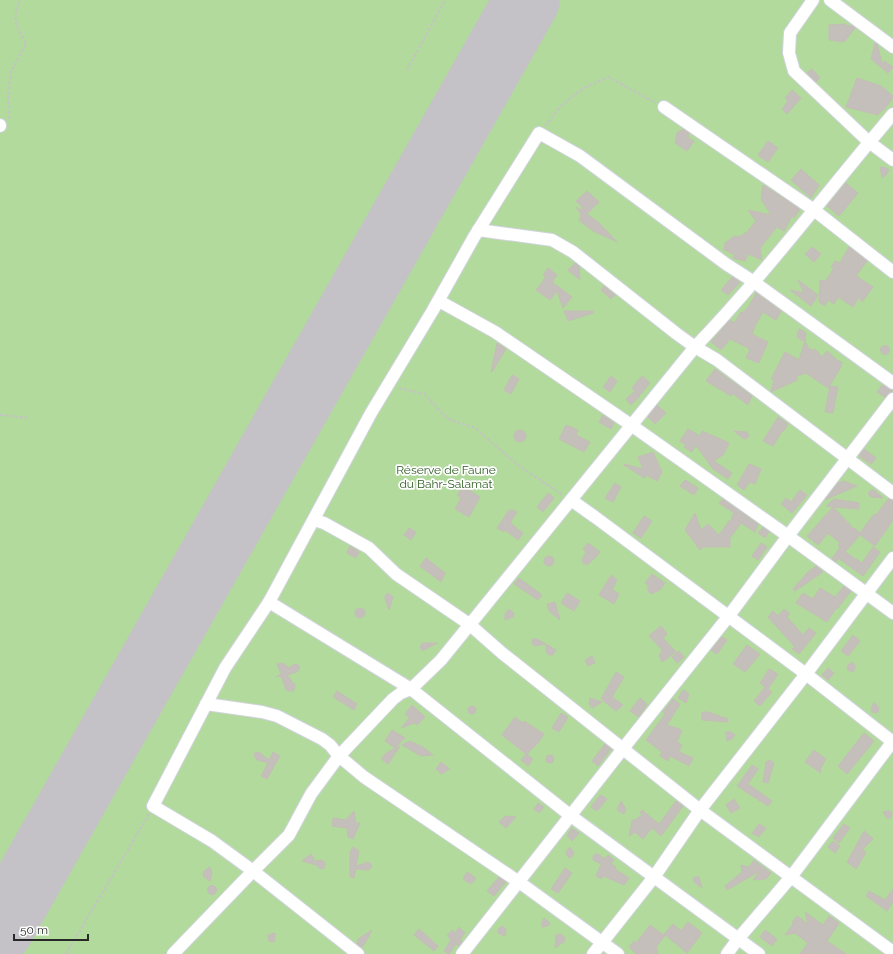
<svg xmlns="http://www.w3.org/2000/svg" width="893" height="954" viewBox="0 0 893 954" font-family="Raleway,sans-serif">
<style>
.green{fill:#b2da9c}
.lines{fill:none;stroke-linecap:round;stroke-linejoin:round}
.runway{stroke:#c4c2c6;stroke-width:66}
.building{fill:#c4bfba;stroke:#c4beb5}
.street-casing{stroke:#d0d3df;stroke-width:14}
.path{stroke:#c3c3c3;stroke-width:2;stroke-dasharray:3 2;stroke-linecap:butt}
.street{stroke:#fff;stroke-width:12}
.labels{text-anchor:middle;stroke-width:3.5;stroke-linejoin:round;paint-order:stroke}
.park-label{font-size:12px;fill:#2d5c21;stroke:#fff}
</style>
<rect width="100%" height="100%" fill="#e9e3db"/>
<rect class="green" x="0" y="0" width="893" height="954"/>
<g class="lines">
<path class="runway" d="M0,930L527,0"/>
</g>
<g class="building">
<path d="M846,24L845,25L852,26L855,28L844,42L829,40V25Z"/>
<path d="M875,43L877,44L882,63L884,61L893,67L888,73L871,59Z"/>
<path d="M812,69L820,78L816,82L807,73Z"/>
<path d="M857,78L881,86L893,96V98L883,111L882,110L878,115L846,107Z"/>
<path d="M792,90L801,98L787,114L782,109L788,101L785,98Z"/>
<path d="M683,129L689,133L688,138L694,141L687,151L675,143L677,133Z"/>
<path d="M768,141L778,148L768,162L758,155Z"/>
<path d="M880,167L886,168L889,170L887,174L882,178Z"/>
<path d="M801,169L819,185L811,198L791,180Z"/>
<path d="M846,183L858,193L839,216L827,206Z"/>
<path d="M763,185L800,209L794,218L792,216L784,231L777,227L760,248L762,260L748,254L745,261L733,258L734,254L724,250L725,246L724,244L734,236L739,237L747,232L756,221L748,210L771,215L761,199Z"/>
<path d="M587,191L599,202L587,214L598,222L617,242L593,231L581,222L583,218L579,222L581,214L576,207L581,210L582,207L576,201Z"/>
<path d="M812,247L821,254L814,262L805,254Z"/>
<path d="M849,247L867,261L856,276L873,287L862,302L859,297L853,307L838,297L834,304L828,300L825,306L819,302L820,280L826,281L834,268L831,267L835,261L840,263Z"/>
<path d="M575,263L579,266L580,280L568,270Z"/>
<path d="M548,268L557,275L552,282L572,297L563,308L557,291L550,300L536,290L546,277L543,275Z"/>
<path d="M732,277L740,282L728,295L721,290Z"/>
<path d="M798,280L818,295L811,306L790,290L804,293Z"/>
<path d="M604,286L615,295L611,299L601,290Z"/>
<path d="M756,293L781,311L776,320L763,312L756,324L752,334L768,342L759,363L746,358L750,349L730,339L721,350L711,342L730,320L734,323L741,312L742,313L749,306Z"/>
<path d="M564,311H593V313L568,321Z"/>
<path d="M799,329L805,332L806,334L805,341L799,339L797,337Z"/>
<path d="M805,341L809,349L816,350L822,357L827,351L838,361L842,362L841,367L828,388L806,373L797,376V380L771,392L774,379H771L785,352L799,360Z"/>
<path d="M497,343L506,349L492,372H491Z"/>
<circle cx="885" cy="350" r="4.5"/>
<path d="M715,369L752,396L748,405L733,394L731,396L706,381Z"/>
<path d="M512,375L519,379L511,394L504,390Z"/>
<path d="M611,376L617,381L610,392L603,387Z"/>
<path d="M642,376L650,383L640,395L632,388Z"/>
<path d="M882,385L893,390L885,397L877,392Z"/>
<path d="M830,386L838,387L833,413L825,412Z"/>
<path d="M635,391L640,396L631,405L626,399Z"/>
<path d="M657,405L666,413L655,424L648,417Z"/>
<path d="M603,415L614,423L611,429L599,422Z"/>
<path d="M778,417L788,424L783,432L782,431L773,446L763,441Z"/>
<path d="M566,425L578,430L576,435L590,442L584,452L559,439Z"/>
<path d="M688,429L700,436L702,431L729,443L724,454L714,461L732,473L728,479L713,469L696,445L692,452L684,447L686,445L680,441Z"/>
<circle cx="520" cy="436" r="6"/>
<path d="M734,431L747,432L749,436L746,439H744Z"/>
<path d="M864,449L876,458L871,464L859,456Z"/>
<path d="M653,452L662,472L657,481L646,475L644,478L624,465V464L643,469L638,457Z"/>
<path d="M749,464L761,469L755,484L750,482L744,490L737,485Z"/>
<path d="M685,480L698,488L694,495L680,486Z"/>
<path d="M844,481L857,486L825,500L838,483Z"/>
<path d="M615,483L621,487L613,502L605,498Z"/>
<path d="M463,486L480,497L469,517L455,509L461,498L457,495Z"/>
<path d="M800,490L807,495L792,513L781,504L786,498L791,502Z"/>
<path d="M871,490H874L883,498L871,497L868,494Z"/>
<path d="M548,493L554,498L543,512L537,507Z"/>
<path d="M723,499L758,524L755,532L741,523L730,538V547H703L700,550L685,530L695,513L701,530L708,524L719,535L729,521H730L732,519L731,518L734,513L719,503Z"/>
<path d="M834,499L859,503V509L833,507L854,529L855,528L860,533L874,514L876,515L888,499L893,500V520L875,546L860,535L845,552L862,563L873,547L880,552L863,576L838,558L836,562L832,559L840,547L838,545L840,543L828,533L818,545L807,536L833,507L826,506Z"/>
<path d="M509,510H512L517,512L510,523L523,533L518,540L505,530L504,532L497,528Z"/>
<path d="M644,516L652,521L641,538L633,533Z"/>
<path d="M763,527L769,532L765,538L758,533Z"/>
<path d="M409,528L416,532L411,540L404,535Z"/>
<path d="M588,543L600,552L595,558L587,565L583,563L582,560L586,552L583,549Z"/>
<path d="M761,543L767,547L758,560L752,556Z"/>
<path d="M350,546L359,552L356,558L347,553Z"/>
<circle cx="549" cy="561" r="5"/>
<path d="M426,558L445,573L441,582L420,566Z"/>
<path d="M816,566L823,572L795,591L793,589L808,572Z"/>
<path d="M652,574L665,583L660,590L651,594L648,591V585L645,583Z"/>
<path d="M611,575L617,580L612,590L619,594L614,604L599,595Z"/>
<path d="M519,578L542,595L538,600L514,584Z"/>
<path d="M844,586L851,591L837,609L836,608L827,622L796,603L803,593L813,599L820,588L835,597Z"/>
<path d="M388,593L393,597L389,610L385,599V596Z"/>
<path d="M567,593L580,601L574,611L561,603Z"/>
<path d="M555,602L560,620L549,611L547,604Z"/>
<circle cx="360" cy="613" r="5"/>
<path d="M784,609L790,614L787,617L803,635L809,628L816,633L799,654L792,649L795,647L768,617L773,611L778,616Z"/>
<path d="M508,610H510L514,613L513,617L505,620V614Z"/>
<path d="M661,626L667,634L663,638L676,652L662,662L659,656L662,650L649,636Z"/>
<path d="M853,635L860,641L848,656L841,651Z"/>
<path d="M722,637L727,640L717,654L711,650Z"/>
<path d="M532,639H537L556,650L553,655H549L546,652V644L535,646L532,644Z"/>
<path d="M423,643H438L422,651L420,646Z"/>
<path d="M747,645L760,654L745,672L733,664Z"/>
<path d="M679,651L684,657L677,663L672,657Z"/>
<path d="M592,656L595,663L588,666L585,660Z"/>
<path d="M852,662L855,665V668L853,672L848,670L847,668L848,665Z"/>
<path d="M279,663V664L283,663L289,668L294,664L298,665L300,667L297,672L287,675L295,685V688L293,691H289L286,690L281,676L276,677L281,674L277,664Z"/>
<path d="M828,668L834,673L828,680L822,675Z"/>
<path d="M769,669L778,674L768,689L760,683Z"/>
<path d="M616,672L624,677L612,697L623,705L616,711L601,699Z"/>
<path d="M765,687L772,692L760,706L754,701Z"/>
<path d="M683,690L689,694L686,703L678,698Z"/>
<path d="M337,691L357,704L354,710L333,697Z"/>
<path d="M590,698L602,702L592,708L589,704Z"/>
<path d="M640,698L647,704L639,717L630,711Z"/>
<path d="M673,699L680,704L667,725L682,730L677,742L682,745L679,752L693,758L689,766L670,756L668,761L660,756L662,752L646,740L665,714L663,712Z"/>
<path d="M874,702L879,708L878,712L876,713L872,712L871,709Z"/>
<path d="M412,705L425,717L417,725L414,723L401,728L409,718L405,714Z"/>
<circle cx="472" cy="710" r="4"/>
<path d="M702,712H708L728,719V722L702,720Z"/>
<path d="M561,713L568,717L559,732L552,728Z"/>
<path d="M515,717L523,723L524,721L544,734L538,743L527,754L533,759L528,766L521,760L526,754L502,735Z"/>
<path d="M392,730L405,738L395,748L385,741Z"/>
<path d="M726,732H731L735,735L732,739L727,741Z"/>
<path d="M864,733L874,741L847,774L838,766Z"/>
<path d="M410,741L423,747L433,755L421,756L402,745Z"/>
<path d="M605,744L611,749L598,766L592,761Z"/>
<path d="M400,746L388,764L381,759L386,753Z"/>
<path d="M814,750L826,759L821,768L820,767L821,773L805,762Z"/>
<path d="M259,752L269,760L273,752L280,756L267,779L261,776L268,763L257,760L254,756L255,753Z"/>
<circle cx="550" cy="759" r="4"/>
<path d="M770,760L774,763L768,783L763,782L766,762Z"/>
<path d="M441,762L450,769L441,774L436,769Z"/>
<path d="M752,765L758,769L748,784L772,801L768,806L737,786Z"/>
<path d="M600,795L607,799L597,811L591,807Z"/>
<path d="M734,799L740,808L731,813L726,805Z"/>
<path d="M621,801L626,809L624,814L617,810Z"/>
<path d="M676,801L683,806L661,836L652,828L643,839L635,832L629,836L632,820H635L642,815L640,812L642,810L659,824Z"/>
<path d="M538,803L544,807L539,813L534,809Z"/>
<path d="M354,811L356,823H360L353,839L348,837L347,828L332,826L333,818L346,820Z"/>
<path d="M888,811H891L892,815L891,818H887L883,812Z"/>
<path d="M505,816L516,817L506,828L499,822Z"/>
<path d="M759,824L766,828L759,837L752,833Z"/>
<path d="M844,824L850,828L839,843L833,838Z"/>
<path d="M572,828L579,833L572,841L567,836Z"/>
<path d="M864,831L873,839L862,850L866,852L856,869L847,862Z"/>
<path d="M833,841L840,846L835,853L828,847Z"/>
<path d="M353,847L359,851L356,866L368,862L371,864L372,867L368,870L356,869L354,878L350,877V868H349L350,867V852Z"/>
<path d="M570,847L574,853L573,856L569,858L566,854V852Z"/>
<path d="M311,854L315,861L322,860L324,862L325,864L324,868L320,869L316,865L302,861Z"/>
<path d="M595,854H598L605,859L608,855L614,860L611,864L616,867L615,869L629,878L624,885L603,876L601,879L596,876L601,864L593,860V856Z"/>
<path d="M754,860L771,873L766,879L753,880L760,871L727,890L725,886L742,872L741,865L749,867Z"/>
<path d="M210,867L212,874L210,881L204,877L203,874L204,871Z"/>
<path d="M565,868L572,873L558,893L551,889Z"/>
<path d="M467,872L476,878L471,884L463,879Z"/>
<path d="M499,877L506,882L494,896L487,891Z"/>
<path d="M694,877H699L702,888L694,882L693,879Z"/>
<circle cx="212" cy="890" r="4.5"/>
<path d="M893,889V902L887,911L866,896L869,891L885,900Z"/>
<path d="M805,912L823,925L829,916L839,923L827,941L846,954H800L808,943L795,933L785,935L793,924L792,923L797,916L808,924Z"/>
<path d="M544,918L550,923L548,926L542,927V922Z"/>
<path d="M688,922L702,933L687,953L664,934L673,924L681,931Z"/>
<path d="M650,925L665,936L656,947L658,954H636L629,947L634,941L636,943Z"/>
<path d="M503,926L506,930L505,936L498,933V929Z"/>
<path d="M459,927L465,933L460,939L462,941L459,946L456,944L449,954L444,951L451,940L447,936L452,930L455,933Z"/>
<path d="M419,929L438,946L434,951L414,935Z"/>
<path d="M372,930L364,945L361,947L357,944L358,939Z"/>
<path d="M765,930L777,939L772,946L760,937Z"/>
<path d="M275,933V940L274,942L269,941L268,935Z"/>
<path d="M561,934L565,938V941L555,948L556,935Z"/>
</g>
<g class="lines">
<g class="street-casing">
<g id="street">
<path d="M813,0L790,33L789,53L794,71L869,142L893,160"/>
<path d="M830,0L893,47"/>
<path d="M664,107L814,210L893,272"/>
<path d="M0,125V126"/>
<path d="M478,230L552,240L573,252L677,334L695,347L717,360L893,493"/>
<path d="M439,301L495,332L631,425L788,536L893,613"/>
<path d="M571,500L595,517L806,674L893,742"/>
<path d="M314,520L324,523L369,548L396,574L469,624L502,653L700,810L893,952"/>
<path d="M269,602L411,689L571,816L759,954"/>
<path d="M206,704L262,712L277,716L322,739L330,745L339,756L311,794L289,835L253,871L358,954"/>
<path d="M173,954L253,871L212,841L153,806L225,668L269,602L371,413L433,310L474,237L539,133L580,156L726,264L754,282L893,383"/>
<path d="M462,954L629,741L728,617L788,536L893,399"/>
<path d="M593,954L654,877L700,810L806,674L893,558"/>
<path d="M618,954L519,882L364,777L339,756L393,699L401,693L411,689L441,660L695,347C765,274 827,192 893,114"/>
<path d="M727,954L738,939L791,877L893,741"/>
</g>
</g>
<g class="path">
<path d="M407,70L445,0"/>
<path d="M9,119L8,95L11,72L26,43C15,25 12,20 20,0"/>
<path d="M545,126L560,107L582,89L608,77L656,103"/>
<path d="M399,388L424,394L448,419L475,428L520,467L563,495"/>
<path d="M0,415L30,418"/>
<path d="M66,954L149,814"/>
</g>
<use href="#street" class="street"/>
</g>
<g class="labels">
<g class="park-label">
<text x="446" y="474">Réserve de Faune<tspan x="446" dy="14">du Bahr-Salamat</tspan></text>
</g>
</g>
<path d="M14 934v6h74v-6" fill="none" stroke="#282828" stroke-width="2"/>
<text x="20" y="934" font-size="12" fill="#282828" stroke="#ffffff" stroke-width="3" paint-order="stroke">50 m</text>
</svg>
